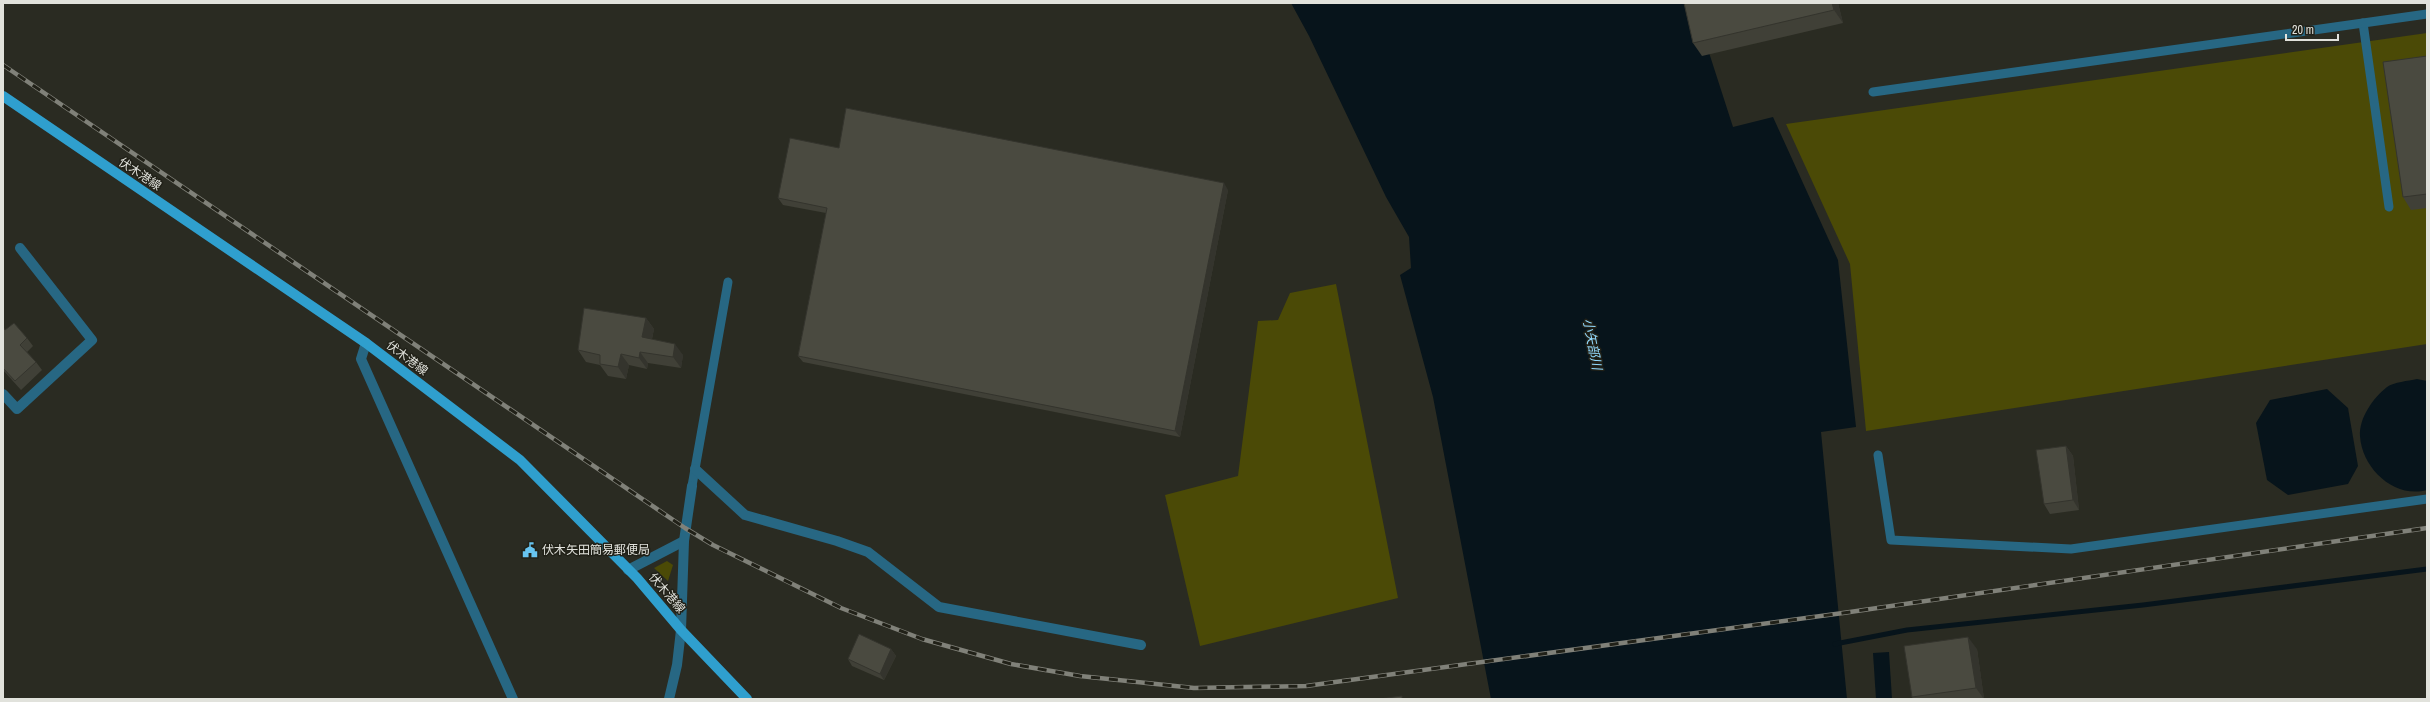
<svg xmlns="http://www.w3.org/2000/svg" width="2430" height="702" viewBox="0 0 2430 702" font-family="'Archivo Narrow','Noto Sans JP',sans-serif">
<style>
.green{fill:#4b4a06}
.water{fill:#07141b}
.lines{fill:none;stroke-linecap:round;stroke-linejoin:round}
.stream{stroke:#07141b;stroke-width:5}
.service{stroke:#276783;stroke-width:9}
.pedestrian{stroke:#276783;stroke-width:10}
.minor{stroke:#276783;stroke-width:10}
.primary{stroke:#2f9fce;stroke-width:10}
.rail-casing{stroke:#808179;stroke-width:4.5}
.rail{stroke:#212118;stroke-width:3;stroke-dasharray:9;stroke-linecap:butt}
.wall{fill:#404037}
.shaded-wall{fill:#34342d}
.building{fill:#4a4a40;stroke:#34342d}
.labels{text-anchor:middle;stroke-width:3;stroke-linejoin:round;paint-order:stroke}
.street-label{font-size:12px;fill:#e1e2dc;stroke:#212118}
.poi-label{font-size:12px;fill:#e1e2dc;stroke:#212118;text-anchor:start}
.water-label{font-size:13px;font-style:italic;fill:#91d8fc;stroke:#212118}
</style>
<rect width="100%" height="100%" fill="#2a2b22"/>
<g class="green">
<path d="M2427,33V344L1866,431L1850,264L1786,124Z"/>
<path d="M1336,284L1398,598L1200,646L1165,495L1238,476L1258,321L1278,320L1290,293Z"/>
<path d="M667,561L673,565L668,581L654,568Z"/>
</g>
<g class="water">
<path d="M1291,3H1693L1733,127L1773,117L1838,260L1856,427L1821,432L1847,699H1491L1433,397L1400,275L1411,268L1409,237L1386,197L1309,36Z"/>
<path d="M2417,379L2427,381V490C2395,499 2362,469 2360,436C2359,418 2373,398 2387,387C2394,382 2408,381 2417,379Z"/>
<path d="M2327,389L2348,408L2358,466L2348,484L2288,495L2267,480L2256,423L2270,400Z"/>
<path d="M1889,652L1892,699H1876L1873,653Z"/>
</g>
<g class="lines">
<path class="stream" d="M1835,644L1907,630L2143,605L2427,569"/>
<g class="service">
<path d="M2363,23L2389,207"/>
<path d="M1873,92L2427,14"/>
<path d="M1878,455L1891,540L2071,549L2427,499"/>
<path d="M692,486L728,282"/>
</g>
<path class="pedestrian" d="M695,469L745,515L837,541L868,552L939,607L1141,645"/>
<g class="minor">
<path d="M366,343L361,359L513,699"/>
<path d="M3,394L17,409L92,340L20,248"/>
<path d="M628,570L684,541"/>
<path d="M669,699L677,665L681,630L684,541L692,486"/>
</g>
<path class="primary" d="M3,96L366,343L520,460L637,578L681,630L747,699"/>
<g class="rail-casing">
<path id="rail" d="M3,65L685,528L713,545L841,608L922,639L1011,664L1080,676L1194,688L1306,686L1843,613L2427,528"/>
</g>
<use href="#rail" class="rail"/>
</g>
<g class="wall">
<path d="M1838,3L1843,23L1702,56L1693,43Z"/>
<path d="M2427,56V208L2411,210L2403,197Z"/>
<path d="M839,148L1228,190L1180,437L803,362L798,356L826,213L783,205L778,198Z"/>
<path d="M646,318L654,329L652,339L683,355L681,368L648,363L647,369L629,365L626,379L608,376L600,365L586,362L578,350Z"/>
<path d="M3,327L5,330L27,338L33,346L27,352L36,362L42,370L21,390L3,370Z"/>
<path d="M2066,446L2073,456L2079,510L2050,514L2044,504Z"/>
<path d="M891,649L896,656L884,680L852,666L848,659Z"/>
<path d="M1977,649L1984,699H1913L1912,697Z"/>
</g>
<g class="shaded-wall">
<path d="M1832,3H1838L1843,23L1834,10Z"/>
<path d="M1224,183L1228,190L1180,437L1175,431Z"/>
<path d="M646,318L654,329L650,348L642,337Z"/>
<path d="M675,344L683,355L681,368L673,357Z"/>
<path d="M640,352L648,363L647,369L639,358Z"/>
<path d="M621,354L629,365L626,379L618,367Z"/>
<path d="M2066,446L2073,456L2079,510L2073,500Z"/>
<path d="M1968,637L1977,649L1984,699L1976,688Z"/>
<path d="M891,649L896,656L884,680L880,674Z"/>
</g>
<g class="building">
<path d="M1684,3H1832L1834,10L1693,43Z"/>
<path d="M2427,56V194L2403,197L2383,62Z"/>
<path d="M846,108L1224,183L1175,431L798,356L827,208L778,198L790,138L839,148Z"/>
<path d="M584,308L646,318L642,337L675,344L673,357L640,352L639,358L621,354L618,367L600,364V355L578,350Z"/>
<path d="M14,323L27,338L20,345L36,362L15,381L3,368V327L5,330Z"/>
<path d="M2066,446L2073,500L2044,504L2036,450Z"/>
<path d="M859,634L891,649L880,674L848,659Z"/>
<path d="M1968,637L1976,688L1912,697L1904,646Z"/>
<path d="M1402,696V699H1379Z"/>
</g>
<defs>
<g id="civic-bare" transform="scale(1.2)"><path d="M-.6-6.5H3V-4.5H.6V-3L4-1V1h2V6H-6V1h2V-1L-.6-3ZM-1.2 2.5V6h2.4V2.5Z" fill="#67c4f0" stroke="#212118" stroke-width="2.5" paint-order="stroke"/></g>
</defs>
<g fill-rule="evenodd">
<use href="#civic-bare" x="530" y="550"/>
</g>
<g class="labels">
<g class="street-label">
<text transform="translate(140 174) rotate(34)" y="4">伏木港線</text>
<text transform="translate(407 358) rotate(37)" y="4">伏木港線</text>
<text transform="translate(667 593) rotate(49)" y="4">伏木港線</text>
</g>
<g class="poi-label">
<text x="542" y="554">伏木矢田簡易郵便局</text>
</g>
<g class="water-label">
<text transform="translate(1593 344) rotate(79)" y="5">小矢部川</text>
</g>
</g>
<rect width="2430" height="702" fill="none" stroke="#e1e2dc" stroke-width="8"/>
<path d="M2286 34v6h52v-6" fill="none" stroke="#e1e2dc" stroke-width="2"/>
<text x="2292" y="34" font-size="12" fill="#e1e2dc" stroke="#212118" stroke-width="3" paint-order="stroke">20 m</text>
</svg>
